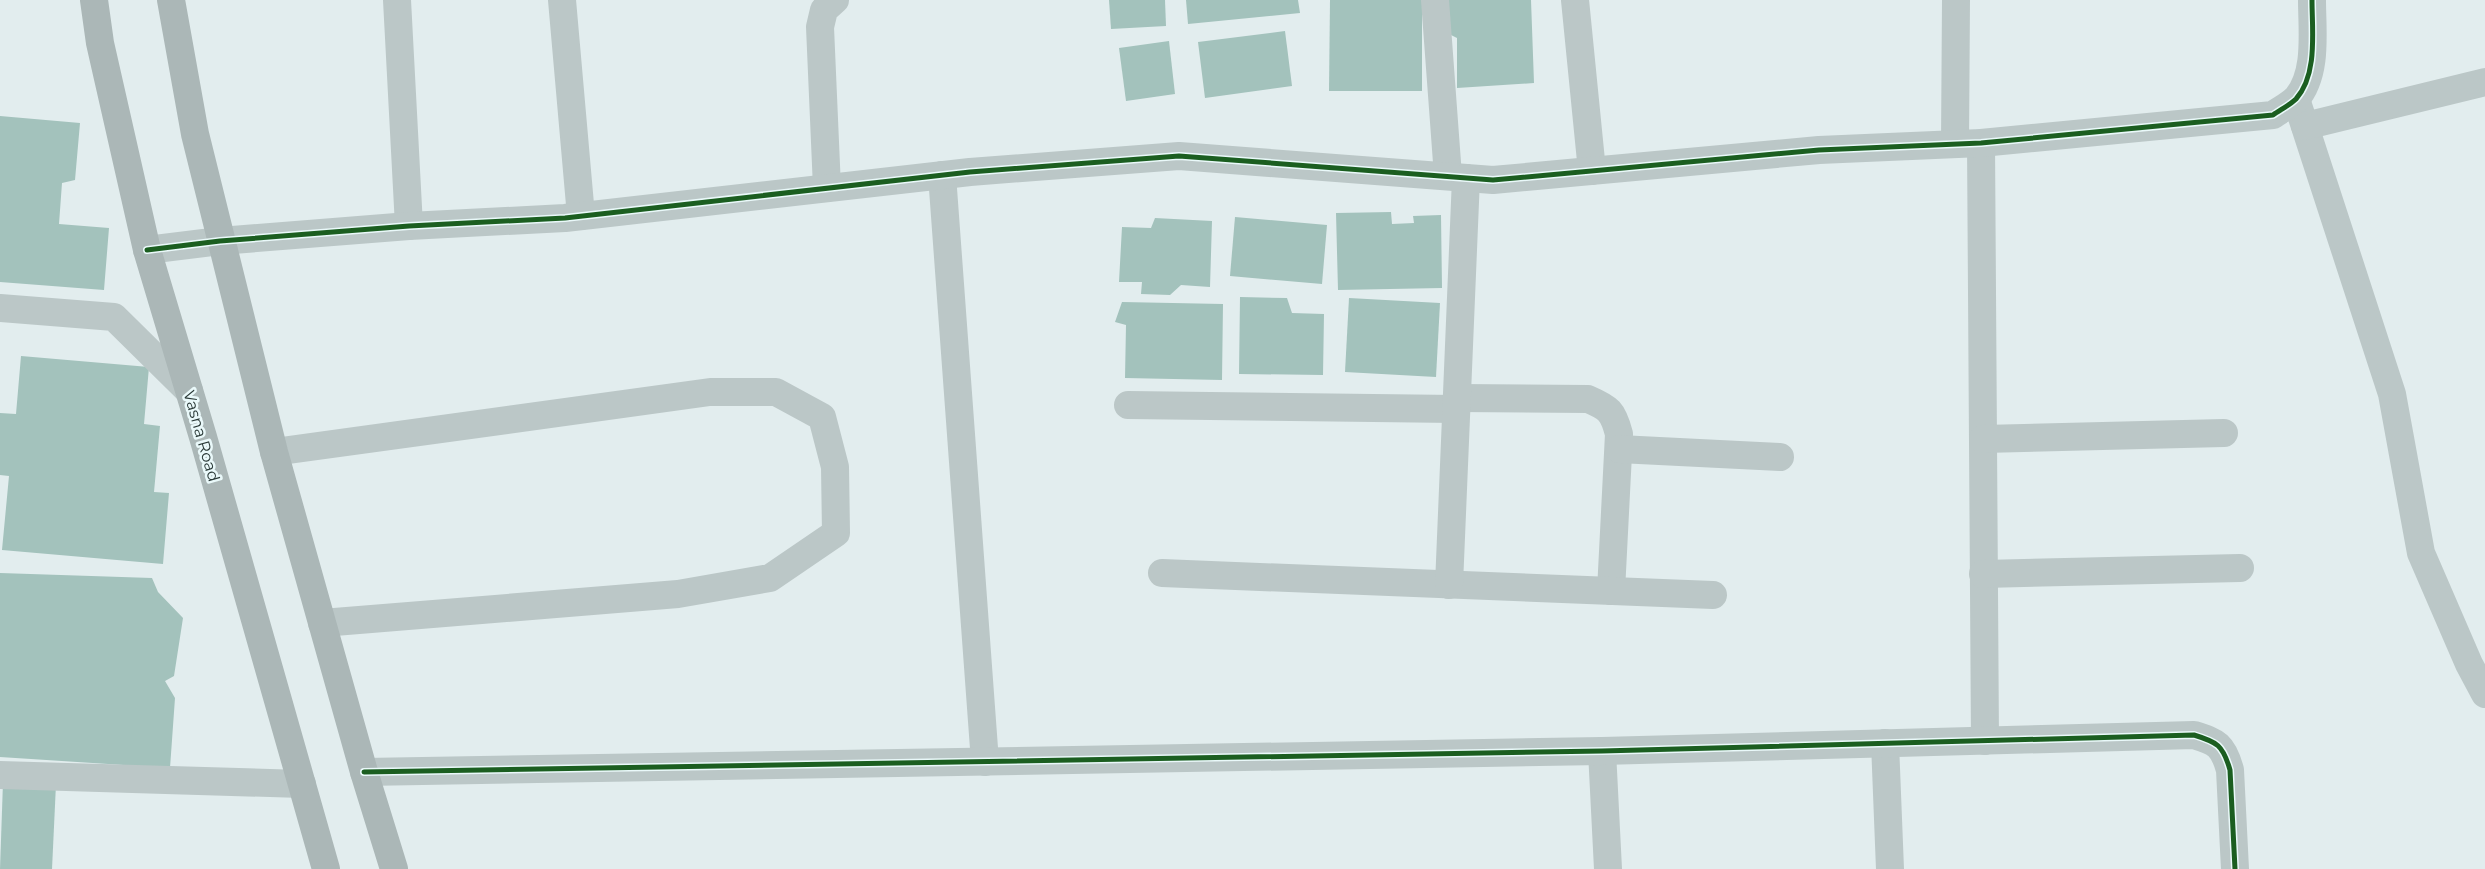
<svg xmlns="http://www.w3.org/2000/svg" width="2485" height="869" viewBox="0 0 2485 869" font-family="Montserrat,sans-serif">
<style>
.building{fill:#a3c2bc}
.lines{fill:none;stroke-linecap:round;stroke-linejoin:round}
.minor{stroke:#bbc7c7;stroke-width:28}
.secondary{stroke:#abb7b7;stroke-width:28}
.cycleway-casing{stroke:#eaf9fa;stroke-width:8}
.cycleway{stroke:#1b5e20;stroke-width:5}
.labels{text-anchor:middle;stroke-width:5;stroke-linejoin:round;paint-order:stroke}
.street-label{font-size:16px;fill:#293836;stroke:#eaf9fa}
</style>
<rect width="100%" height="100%" fill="#e2edee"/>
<g class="building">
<path d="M1109,0H1165L1166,26L1111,29Z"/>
<path d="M1186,0H1298L1300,13L1188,24Z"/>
<path d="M1330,0H1422V91H1329Z"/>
<path d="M1447,0H1531L1534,83L1457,88V38L1449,34Z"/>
<path d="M1285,31L1292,86L1205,98L1198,42Z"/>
<path d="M1169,41L1175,94L1126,101L1119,48Z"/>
<path d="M0,116L80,123L75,180L62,183L59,224L109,228L104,290L0,282Z"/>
<path d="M1391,212L1392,224L1414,223L1413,216L1441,215L1442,288L1338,290L1336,213Z"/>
<path d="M1235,217L1327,225L1322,284L1230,276Z"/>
<path d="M1155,218L1212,221L1210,287L1181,285L1170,295L1141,294L1142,282H1119L1122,227L1151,228Z"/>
<path d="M1240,297L1287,298L1292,313L1324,314L1323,375L1239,374Z"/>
<path d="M1349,298L1440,303L1436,377L1345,372Z"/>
<path d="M1122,302L1223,304L1222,380L1125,378L1126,325L1115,322Z"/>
<path d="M21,356L149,367L144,424L160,426L154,492L169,493L163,564L2,550L9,476L0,475V413L16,414Z"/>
<path d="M0,573L152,578L158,592L183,618L174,676L165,681L175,698L170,768L0,757Z"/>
<path d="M3,782L56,784L52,869H0Z"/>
</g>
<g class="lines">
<g class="minor">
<path d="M397,0L409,226"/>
<path d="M562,0L581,216"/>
<path d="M1435,0L1448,176"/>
<path d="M1575,0L1592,171"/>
<path d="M2296,99L2392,394L2421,553L2469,664L2485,694"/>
<path d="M2305,126L2485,82"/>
<path d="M1981,143L1985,741"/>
<path d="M1955,144L1956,0"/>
<path d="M942,175L985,762"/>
<path d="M827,188L820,27L824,10L835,0"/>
<path d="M147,250L220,241L409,226L565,218L970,172L1179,156L1493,180L1819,150L1981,143L2273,115C2280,110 2290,105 2296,99C2318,74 2312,31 2312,0"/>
<path d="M0,308L114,317L189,391"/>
<path d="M1457,398L1588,399C1609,408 1613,411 1619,434L1611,591"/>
<path d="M1128,405L1456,409"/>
<path d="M1983,439L2224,433"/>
<path d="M1619,449L1780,457"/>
<path d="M274,452L710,392H776L822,417L835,467L836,533L770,578L678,594L322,623"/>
<path d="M1162,573L1713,595"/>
<path d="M1983,574L2240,568"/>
<path d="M1449,585L1466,178"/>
<path d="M1885,743L1890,869"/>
<path d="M1602,751L1608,869"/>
<path d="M364,772L1602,751L2194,735C2217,742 2223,745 2230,770L2235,869"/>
<path d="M0,775L302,784"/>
</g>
<g class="secondary">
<path d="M94,0L100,43L147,250L203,437L326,869"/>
<path d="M171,0L195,134L274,452L364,772L394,869"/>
</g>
<g class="cycleway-casing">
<g id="cycleway">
<path d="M147,250L220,241L409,226L565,218L970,172L1179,156L1493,180L1819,150L1981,143L2273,115C2280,110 2290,105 2296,99C2318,74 2312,31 2312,0"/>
<path d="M364,772L1602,751L2194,735C2217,742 2223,745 2230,770L2235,869"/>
</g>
</g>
<use href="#cycleway" class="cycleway"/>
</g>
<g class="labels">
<g class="street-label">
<text transform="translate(202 436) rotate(74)" y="6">Vasna Road</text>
</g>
</g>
</svg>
